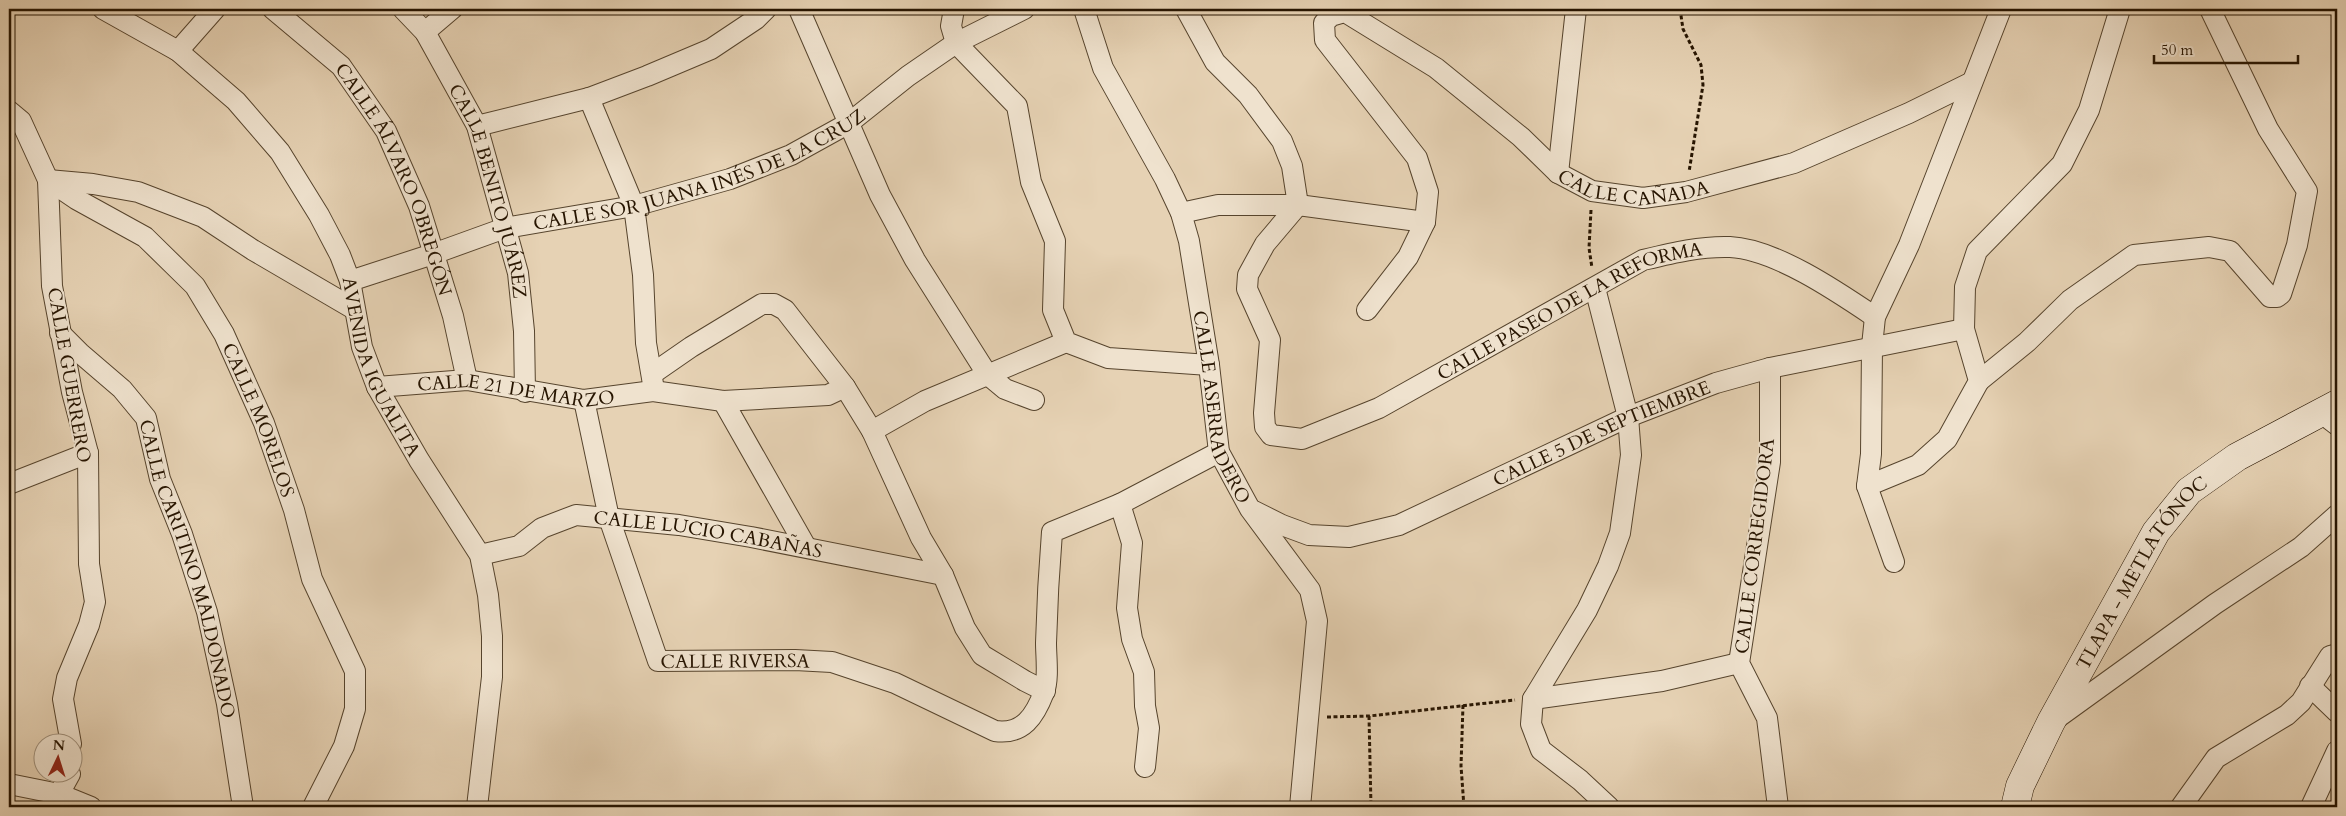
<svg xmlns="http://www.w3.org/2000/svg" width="2346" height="816" viewBox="0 0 2346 816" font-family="Cardo,serif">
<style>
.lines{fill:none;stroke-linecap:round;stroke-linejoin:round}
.minor-casing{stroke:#56442d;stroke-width:22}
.secondary-casing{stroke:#261400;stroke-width:29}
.path{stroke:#261400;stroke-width:3;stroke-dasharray:4 2.5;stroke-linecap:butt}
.minor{stroke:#efe2ce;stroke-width:20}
.secondary{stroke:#efe2ce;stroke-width:28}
.labels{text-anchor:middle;stroke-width:4;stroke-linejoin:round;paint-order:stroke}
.street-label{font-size:19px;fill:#261400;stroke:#efe2ce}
</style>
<rect width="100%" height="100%" fill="#e6d2b4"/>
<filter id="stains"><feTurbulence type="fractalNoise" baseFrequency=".004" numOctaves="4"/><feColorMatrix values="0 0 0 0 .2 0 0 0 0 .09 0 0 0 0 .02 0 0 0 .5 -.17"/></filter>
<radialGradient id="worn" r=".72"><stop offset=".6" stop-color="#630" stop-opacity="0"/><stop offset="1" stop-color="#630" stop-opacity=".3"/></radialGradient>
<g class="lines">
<g class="minor-casing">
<g id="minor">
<path id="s1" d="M103,9L178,51L236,101L280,152L319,215L340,255L350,281L362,347L377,387L419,460L480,555L488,595L492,636V677L477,807"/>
<path id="s2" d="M273,9L341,66L386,131L419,206L453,316L467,380"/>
<path id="s3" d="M403,9L425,32L477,126L518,273L524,331L525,392"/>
<path d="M799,9L880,195L915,260L987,374L1005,389L1034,400"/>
<path d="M954,9L951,26L956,43L1017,106L1031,182L1055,241L1053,310L1066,342L1108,358L1209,365"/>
<path id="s4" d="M1084,9L1103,68L1165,179L1181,213L1189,241L1209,365L1219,452L1250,509L1310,590L1317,621L1300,807"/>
<path id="s5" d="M1186,9L1215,62L1248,95L1282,141L1292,166L1298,205L1265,244L1248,275L1247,289L1270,340L1264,413L1265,427L1271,435L1302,439L1379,408L1643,260C1672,253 1700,246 1730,247C1775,249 1838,292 1875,317"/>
<path d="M425,32L452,9"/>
<path d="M178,51L215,9"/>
<path d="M589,98L634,206L643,275L646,343L653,384"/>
<path id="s6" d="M9,111L21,121L48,180L76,199L145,237L195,286L224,334L264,423L294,510L312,579L355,671V709L344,746L313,807"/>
<path d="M477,126L589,98L647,76L711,49L756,19L766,9"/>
<path d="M1558,173L1576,9"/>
<path d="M1181,213L1218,205H1298L1425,222"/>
<path id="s7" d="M350,281L433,254L505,228L634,206L730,179L791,155L849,123L908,76L956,43L1024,9"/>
<path d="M1595,288L1628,417L1631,455L1620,533L1608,566L1587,610L1533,699L1531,724L1541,750L1580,780L1609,807"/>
<path id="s8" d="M1367,310L1408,257L1425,222L1428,192L1417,158L1325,40L1324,23L1331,16L1345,12L1436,68L1521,137L1558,173L1592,191L1643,198L1686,192L1794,163L1909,113L1972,82"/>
<path id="s9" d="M60,333L80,353L122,389L146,418L160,479L182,534L207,612L227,704L243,807"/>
<path d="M1770,368V462L1739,663L1767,718L1778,807"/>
<path d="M652,374L691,347L762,304H774L785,310L845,387L872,431L921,538L943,575L965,628L982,655L1025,681L1045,691"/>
<path d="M1979,381L2027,342L2070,300L2134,255L2209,247L2230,251L2270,297H2277L2281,294L2297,245L2307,191L2268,129L2210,9"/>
<path id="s10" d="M377,387L467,380L584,400L653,391L723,401L828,395L845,387"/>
<path id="s11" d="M584,400L609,518L658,661L795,660L832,662L895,683L995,731C1023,735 1035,716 1044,692C1049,679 1046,657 1046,643C1047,606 1049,569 1052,532L1120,504L1219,452"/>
<path d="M723,401L806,547"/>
<path d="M2320,412L2337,425"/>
<path d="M872,431L925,401L1066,342"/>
<path d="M9,484L88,453"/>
<path d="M1867,486L1871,454L1872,346L1875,317L1909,245L2001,9"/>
<path d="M1120,504L1132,543L1127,608L1132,639L1144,672L1145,706L1149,728L1145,767"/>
<path id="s12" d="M1254,511L1282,525L1309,535L1349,537L1399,525L1628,417L1716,383L1770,368L1964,329"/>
<path id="s13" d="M480,555L519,546L542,528L576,515L679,525L751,537L943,575"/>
<path d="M1894,562L1867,486L1918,465L1947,439L1979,381L1964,329L1965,287L1977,251L2062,164L2089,110L2120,9"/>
<path d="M2310,686L2337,712"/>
<path d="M1533,699L1662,681L1739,663"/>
<path d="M2053,721L2215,604L2301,547L2337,515"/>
<path d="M71,744L63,699L67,678L89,625L95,602L89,564L88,453L72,392L52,286L48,180L93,184L138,192L203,217L253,250L354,309"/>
<path d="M9,784L59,794L91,807"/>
<path d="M59,794L70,774"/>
<path d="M2181,807L2216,758L2287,715L2301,702L2330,656L2337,654"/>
<path d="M2311,807L2337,751"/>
</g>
</g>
<g class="secondary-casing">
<g id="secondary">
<path id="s14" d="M2015,807L2020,786L2051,722L2156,532L2189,491L2237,457L2337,404"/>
</g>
</g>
<g class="path">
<path d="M1680,9L1683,29L1701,65L1703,85L1689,172"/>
<path d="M1591,210L1589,248L1592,268"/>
<path d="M1463,705L1461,766L1464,807"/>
<path d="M1369,716L1371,807"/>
<path d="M1327,717L1369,716L1515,700"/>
</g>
<use href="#minor" class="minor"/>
<use href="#secondary" class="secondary"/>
</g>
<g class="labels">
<g class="street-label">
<text dy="7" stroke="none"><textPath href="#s7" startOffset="368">CALLE SOR JUANA INÉS DE LA CRUZ</textPath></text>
<text dy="7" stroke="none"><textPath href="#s8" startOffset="710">CALLE CAÑADA</textPath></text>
<text dy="7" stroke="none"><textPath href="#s2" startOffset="215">CALLE ÁLVARO OBREGÓN</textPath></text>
<text dy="7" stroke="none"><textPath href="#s3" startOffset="205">CALLE BENITO JUÁREZ</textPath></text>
<text dy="7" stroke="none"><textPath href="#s5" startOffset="814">CALLE PASEO DE LA REFORMA</textPath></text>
<text dy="7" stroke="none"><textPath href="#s1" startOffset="469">AVENIDA IGUALITA</textPath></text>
<text transform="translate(70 375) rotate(80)" y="7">CALLE GUERRERO</text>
<text dy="7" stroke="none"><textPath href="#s10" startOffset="140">CALLE 21 DE MARZO</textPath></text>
<text dy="7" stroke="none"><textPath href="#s4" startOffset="426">CALLE ASERRADERO</textPath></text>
<text dy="7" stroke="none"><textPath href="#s6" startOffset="412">CALLE MORELOS</textPath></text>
<text dy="7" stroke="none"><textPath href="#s12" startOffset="374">CALLE 5 DE SEPTIEMBRE</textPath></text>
<text dy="7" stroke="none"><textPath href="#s13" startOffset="239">CALLE LUCIO CABAÑAS</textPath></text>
<text transform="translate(1754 546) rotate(-83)" y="7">CALLE CORREGIDORA</text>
<text dy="7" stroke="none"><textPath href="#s9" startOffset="278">CALLE CARITINO MALDONADO</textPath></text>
<text dy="7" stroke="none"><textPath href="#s14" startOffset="268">TLAPA - METLATÓNOC</textPath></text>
<text dy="7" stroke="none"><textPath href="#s11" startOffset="349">CALLE RIVERSA</textPath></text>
</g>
</g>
<rect width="2346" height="816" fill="none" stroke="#e6d2b4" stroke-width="30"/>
<rect x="10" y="10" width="2326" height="796" fill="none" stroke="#261400" stroke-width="2.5"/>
<rect x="15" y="15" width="2316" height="786" fill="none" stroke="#261400"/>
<g transform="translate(58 758) rotate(4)"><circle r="24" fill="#efe2ce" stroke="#9f907c"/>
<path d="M0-4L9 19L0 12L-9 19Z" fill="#8f2418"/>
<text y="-8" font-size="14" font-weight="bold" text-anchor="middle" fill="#261400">N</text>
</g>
<path d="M2154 55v8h144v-8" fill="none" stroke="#261400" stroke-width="2.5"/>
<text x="2161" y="55" font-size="15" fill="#261400" stroke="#efe2ce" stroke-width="4" paint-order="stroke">50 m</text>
<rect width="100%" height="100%" filter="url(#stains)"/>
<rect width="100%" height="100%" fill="url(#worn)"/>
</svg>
